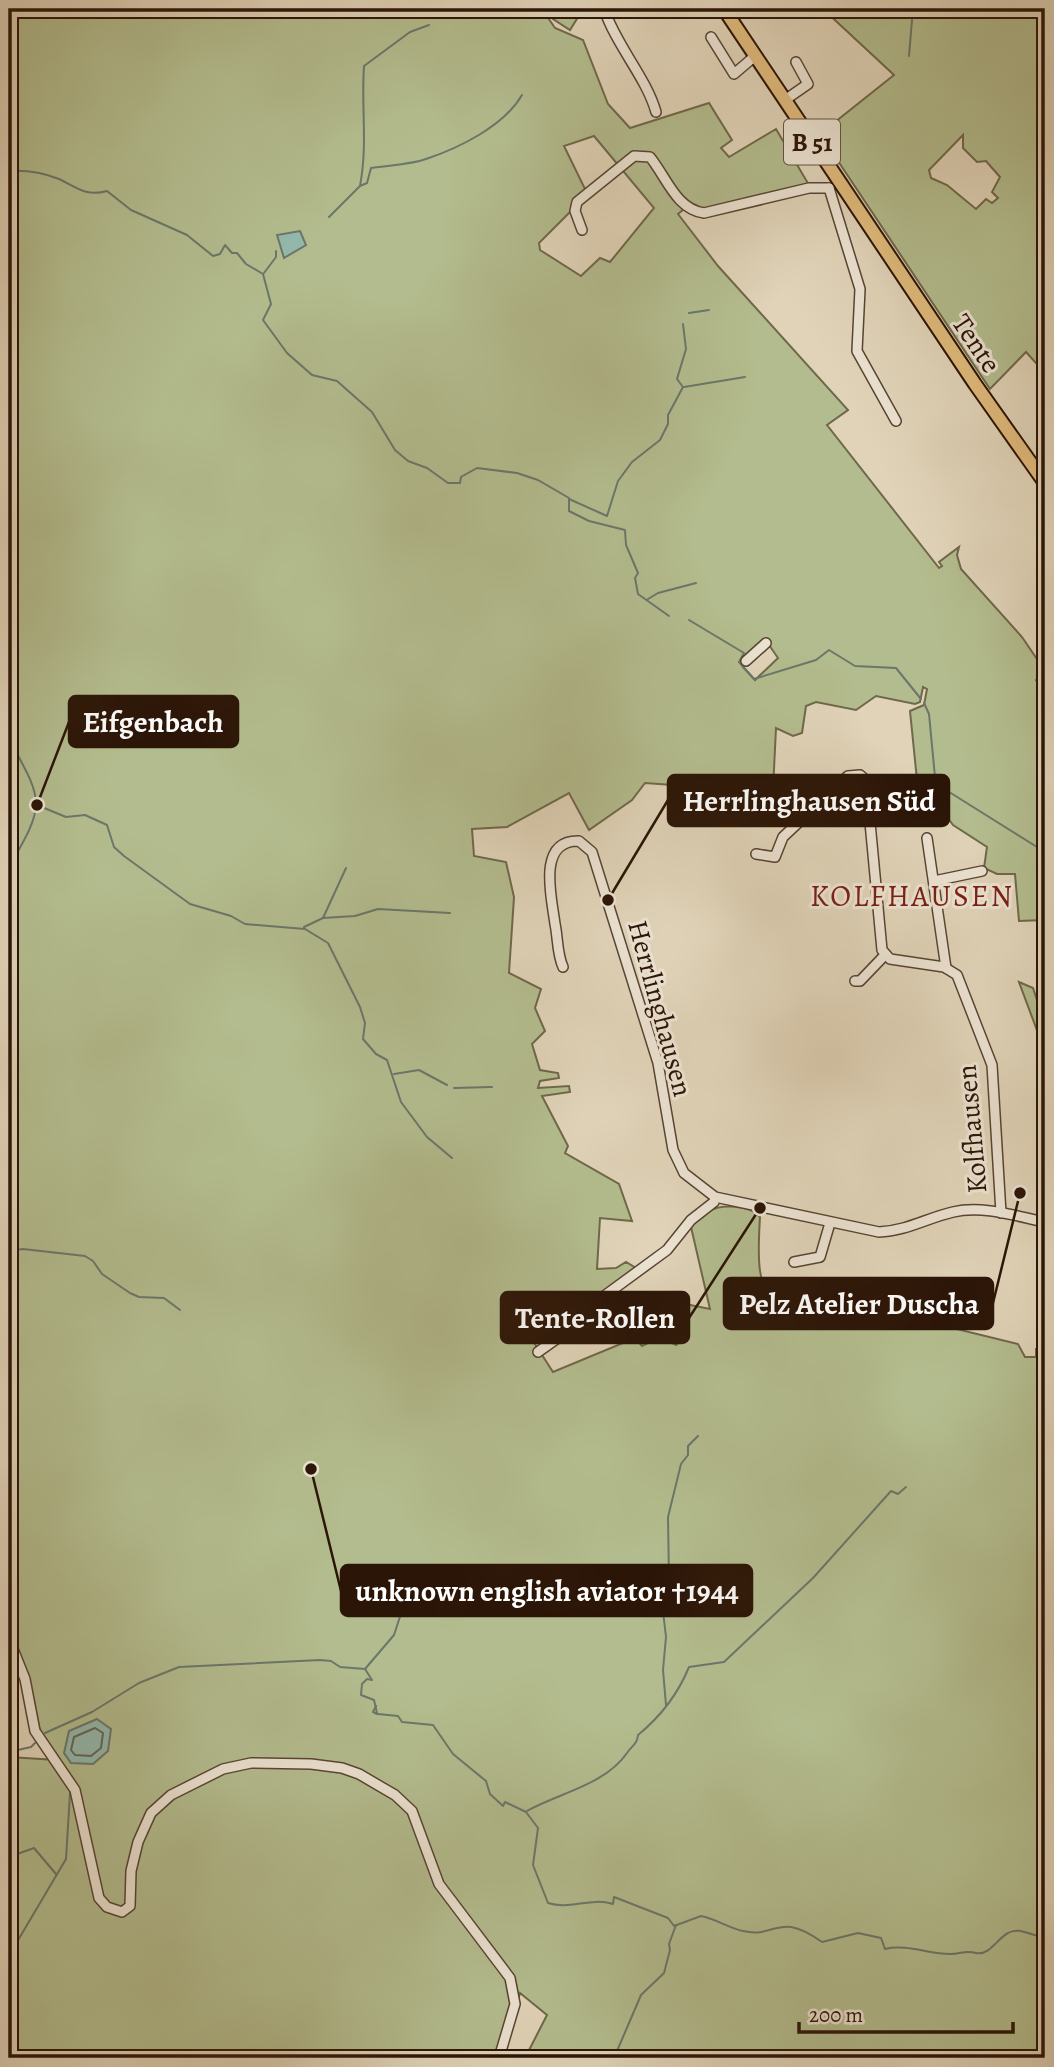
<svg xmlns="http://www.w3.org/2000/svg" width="1054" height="2067" viewBox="0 0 1054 2067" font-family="Alegreya,serif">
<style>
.green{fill:#b3bc8e;stroke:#6f684a;stroke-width:2;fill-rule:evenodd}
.water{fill:#94b8ac;stroke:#6a776a;stroke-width:2}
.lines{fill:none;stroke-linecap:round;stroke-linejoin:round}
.shore{stroke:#60665a;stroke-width:2}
.stream{stroke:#6a776a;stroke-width:2}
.minor-casing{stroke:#584433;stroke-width:12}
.major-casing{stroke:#2b1507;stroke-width:16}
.minor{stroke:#ebe2d1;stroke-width:9}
.major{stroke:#e0ba7c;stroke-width:12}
.labels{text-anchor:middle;stroke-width:6;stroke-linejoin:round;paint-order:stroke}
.shield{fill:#ebe2d1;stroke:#655244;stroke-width:2}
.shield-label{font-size:26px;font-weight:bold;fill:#2b1507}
.street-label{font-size:28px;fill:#2b1507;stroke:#ebe2d1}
.neighbourhood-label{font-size:30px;letter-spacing:2px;fill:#7a1f14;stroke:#ebe2d1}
.leader{fill:none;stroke:#2b1507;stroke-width:2.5}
.callout-dot{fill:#2b1507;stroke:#ebe2d1;stroke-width:2.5}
.callout{fill:#2b1507;stroke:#2b1507;stroke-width:2.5}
.callout-label{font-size:30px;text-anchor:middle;font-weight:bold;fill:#fff}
</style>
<rect width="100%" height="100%" fill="#e0d3b8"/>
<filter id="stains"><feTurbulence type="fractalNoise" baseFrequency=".00286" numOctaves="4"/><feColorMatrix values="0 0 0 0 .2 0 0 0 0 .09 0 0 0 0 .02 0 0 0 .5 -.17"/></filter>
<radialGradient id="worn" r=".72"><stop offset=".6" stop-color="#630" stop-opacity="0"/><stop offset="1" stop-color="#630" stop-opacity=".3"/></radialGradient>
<g class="green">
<path d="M9,9H542L555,28L583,40L608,104L630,128L709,103L732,140L721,148L729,157L776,129L809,185L706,210L689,205L678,214L718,266L848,410L827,425L939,568L942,566L939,562L959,547L957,555L961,569L1022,637L1045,671L1036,680L1045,692V920L1019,921L1015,874H997L984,868L987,847L953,825L945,814L924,809L903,791L917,780L910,711L924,705L927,689L923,687L920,702L915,704L876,696L856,710L816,702L806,706L802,733L793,736L776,728L773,790L749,799L738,793L708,803L704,791L687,786L645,783L632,800L589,830L569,793L507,827L472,829L474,856L506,862L514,897L509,973L541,989L535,1008L545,1031L532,1044L540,1070L558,1073L559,1078L540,1081L538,1088L569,1086L570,1092L542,1096L568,1146L565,1153L619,1184L632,1221L600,1218L597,1269L616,1268L626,1262L636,1268L592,1299L524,1327L553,1372L635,1338L642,1346L660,1337L676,1345L685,1337L677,1326L690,1314L685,1304L710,1309L691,1227C696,1222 702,1214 709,1211C722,1204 750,1205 760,1217C758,1253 755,1284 778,1315L788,1303L828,1291L831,1299L848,1286L876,1290L875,1309L1018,1344L1025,1357H1036V1349H1045V2058H525L547,2015L520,1993L502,2058L361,2056L358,2058H9V1757L58,1760L41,1736L29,1678L9,1629ZM594,136L654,208L610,262L600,258L581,276L540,250L539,243L571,211V206L586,191L564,146ZM769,645L778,658L755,680L743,667Z"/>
<path d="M544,9H583L570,30L553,19Z"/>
<path d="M823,9H1045V373L1026,352L990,389L820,134L894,75ZM963,135V148L977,162L986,161L1000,177L992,192L998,198L992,203L986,199L976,209L947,185L931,178L929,170Z"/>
<path d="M1019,982L1033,988L1045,1024V1052Z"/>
</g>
<g class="water">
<path d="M300,231L306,245L284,258L277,235Z"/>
<path d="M97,1719L111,1729L108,1751L93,1764L71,1763L64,1753L69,1731Z"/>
</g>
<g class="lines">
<path class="shore" d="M95,1728L103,1733L101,1748L91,1756L75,1755L71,1750L74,1737Z"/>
<g class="stream">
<path d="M913,12L916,9"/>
<path d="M909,56L912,20"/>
<path d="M9,171C25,170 44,173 59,179C76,187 86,197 107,191L131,210L187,235L213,256L220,254L225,245L232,253H237L246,264L263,274L271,304L263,320L287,353L312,375L337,381L372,412L395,450L408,461L427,468L448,483H460L461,477L477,468L517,473L538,480L569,498V511L589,521L625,530L626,545L638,573L635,578L638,594L669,616"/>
<path d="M360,186C368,144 361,108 364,66L410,32L429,25"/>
<path d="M329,217L360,186L367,183L371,168C389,165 409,165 426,159C459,148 504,126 522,95"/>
<path d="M264,273L276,257V251"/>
<path d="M689,313L709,310"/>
<path d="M684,387L745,377"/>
<path d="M569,499L607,516L618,481L632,462L660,440L668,424V415L683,387L677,379L686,349L683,324"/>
<path d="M648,599L658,593L696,583"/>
<path d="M689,620L744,653L739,662L754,679L816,660L829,650L855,666L896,668L921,699"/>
<path d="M924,703L929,714L935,777L938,785L1045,852"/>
<path d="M9,739C44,803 46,803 9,867"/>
<path d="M37,805L66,817L85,815L107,825L114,847L124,856L190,904L231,916L245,924L305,929L328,943L360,1007L365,1023L363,1039L376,1054L387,1060L401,1102L427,1137L452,1158"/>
<path d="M323,918L346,868"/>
<path d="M304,927L323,918L355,916L378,909L450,913"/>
<path d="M394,1074L419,1070L447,1085"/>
<path d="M454,1088L492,1087"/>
<path d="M9,1251L23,1249L85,1256L93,1261L102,1274L130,1293L139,1297L164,1298L180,1310"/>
<path d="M365,1669L394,1635L407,1595L415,1586"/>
<path d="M666,1705L663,1670L666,1637L663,1611L669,1580L668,1517L681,1464L688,1455V1446L698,1436"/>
<path d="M376,1706L373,1712L377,1714"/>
<path d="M378,1714L398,1716L402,1722L433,1725L453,1754L486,1781L490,1794L503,1806L505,1802L526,1812L538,1828L533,1865L548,1903C570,1910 590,1897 613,1904L614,1897L668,1918L674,1926L701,1916C716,1919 729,1928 743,1931C777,1939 777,1910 822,1942L858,1933L881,1938L885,1949C907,1944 928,1954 950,1954C962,1954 964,1950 976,1953C989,1956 998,1938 1008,1933C1018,1927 1028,1934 1038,1936L1040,1947L1045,1949"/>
<path d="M45,1733L92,1712L139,1683L179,1667L320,1660L331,1661L340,1667L365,1669L372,1680L367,1679L362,1684L361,1695L374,1700L377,1713"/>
<path d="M9,1752L31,1747L35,1743"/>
<path d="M527,1811C559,1793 605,1785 627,1753C632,1745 637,1745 638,1735C660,1717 678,1694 689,1667L724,1662L813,1578L891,1491L898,1494L906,1487"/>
<path d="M9,1857L34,1848L56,1874"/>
<path d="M14,1947L66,1859L70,1793"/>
<path d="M1040,1947L1038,1960L1045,1966"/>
<path d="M614,2058L641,1995L664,1973L670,1950L669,1944L676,1925"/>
</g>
<g class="minor-casing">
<g id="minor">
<path d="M604,9C617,47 646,77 656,112"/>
<path d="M711,37L734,74L755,56"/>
<path d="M785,100L808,84L796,62"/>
<path d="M829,188L860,289L857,351L896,421"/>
<path d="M582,230L575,211L577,202L634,156L650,157C667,178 676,209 704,213L809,188H829"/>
<path d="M746,661L766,643"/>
<path d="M927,838L946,968"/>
<path d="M756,854L775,857L783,837L848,776L860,775L866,780L882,950L890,959L944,967L957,975L992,1065L1001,1213"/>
<path d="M934,881L982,871"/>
<path d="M563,967C557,954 558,938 555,924C552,899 536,840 579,841L592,852L658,1063L673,1150L684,1173L715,1197L879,1232C906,1231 927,1218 953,1212C982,1205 1016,1216 1045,1222"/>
<path d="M855,981H860L885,955"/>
<path d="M794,1262L820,1257L830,1223"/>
<path d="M538,1352L569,1330L596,1302L667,1250L691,1220L714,1202L715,1197"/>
<path d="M9,1639L25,1679L35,1731L75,1790L99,1898L107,1907L122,1912L130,1906L131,1871L138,1842L151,1813L171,1795L223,1769L251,1763L311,1764L342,1768L359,1774L395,1795L412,1811L439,1884L510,1978L515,2004L499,2058"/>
</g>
</g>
<g class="major-casing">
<path id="major" d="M724,9L975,384L1045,483"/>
</g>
<use href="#minor" class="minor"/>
<use href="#major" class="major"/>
</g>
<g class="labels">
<rect class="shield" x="784" y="119.5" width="56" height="45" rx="5"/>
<g class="shield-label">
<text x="812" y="151">B 51</text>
</g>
<g class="street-label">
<text transform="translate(977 343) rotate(56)" y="10">Tente</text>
<text transform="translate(661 1008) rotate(75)" y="10">Herrlinghausen</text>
<text transform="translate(971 1129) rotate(-95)" y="10">Kolfhausen</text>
</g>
<g class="neighbourhood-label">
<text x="912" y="906">KOLFHAUSEN</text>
</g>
</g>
<path class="leader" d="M37 805L69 722M608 900L668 800M1020 1193L993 1303M760 1208L689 1318M311 1469L341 1591"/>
<g class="callout-dot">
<circle cx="37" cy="805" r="7"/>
<circle cx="608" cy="900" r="7"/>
<circle cx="1020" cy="1193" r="7"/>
<circle cx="760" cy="1208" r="7"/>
<circle cx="311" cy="1469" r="7"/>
</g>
<g class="callout">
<rect x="69" y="696" width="169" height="51" rx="7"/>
<rect x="668" y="775" width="281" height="51" rx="7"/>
<rect x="724" y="1278" width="269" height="51" rx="7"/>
<rect x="501" y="1292" width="188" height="51" rx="7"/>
<rect x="341" y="1565" width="411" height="51" rx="7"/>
</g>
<g class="callout-label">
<text x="153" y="732">Eifgenbach</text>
<text x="809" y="811">Herrlinghausen Süd</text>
<text x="859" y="1314">Pelz Atelier Duscha</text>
<text x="595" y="1328">Tente-Rollen</text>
<text x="547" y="1601">unknown english aviator †1944</text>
</g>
<rect width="1054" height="2067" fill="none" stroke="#e0d3b8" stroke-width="35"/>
<rect x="10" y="10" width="1033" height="2046" fill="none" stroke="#2b1507" stroke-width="3.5"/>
<rect x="18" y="18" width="1019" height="2032" fill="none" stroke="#2b1507" stroke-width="2"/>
<path d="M799 2022v10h214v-10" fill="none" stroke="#2b1507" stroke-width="3.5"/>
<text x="809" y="2022" font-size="21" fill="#2b1507" stroke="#ebe2d1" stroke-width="5" paint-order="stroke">200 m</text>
<rect width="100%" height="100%" filter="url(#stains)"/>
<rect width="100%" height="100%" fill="url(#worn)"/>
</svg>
